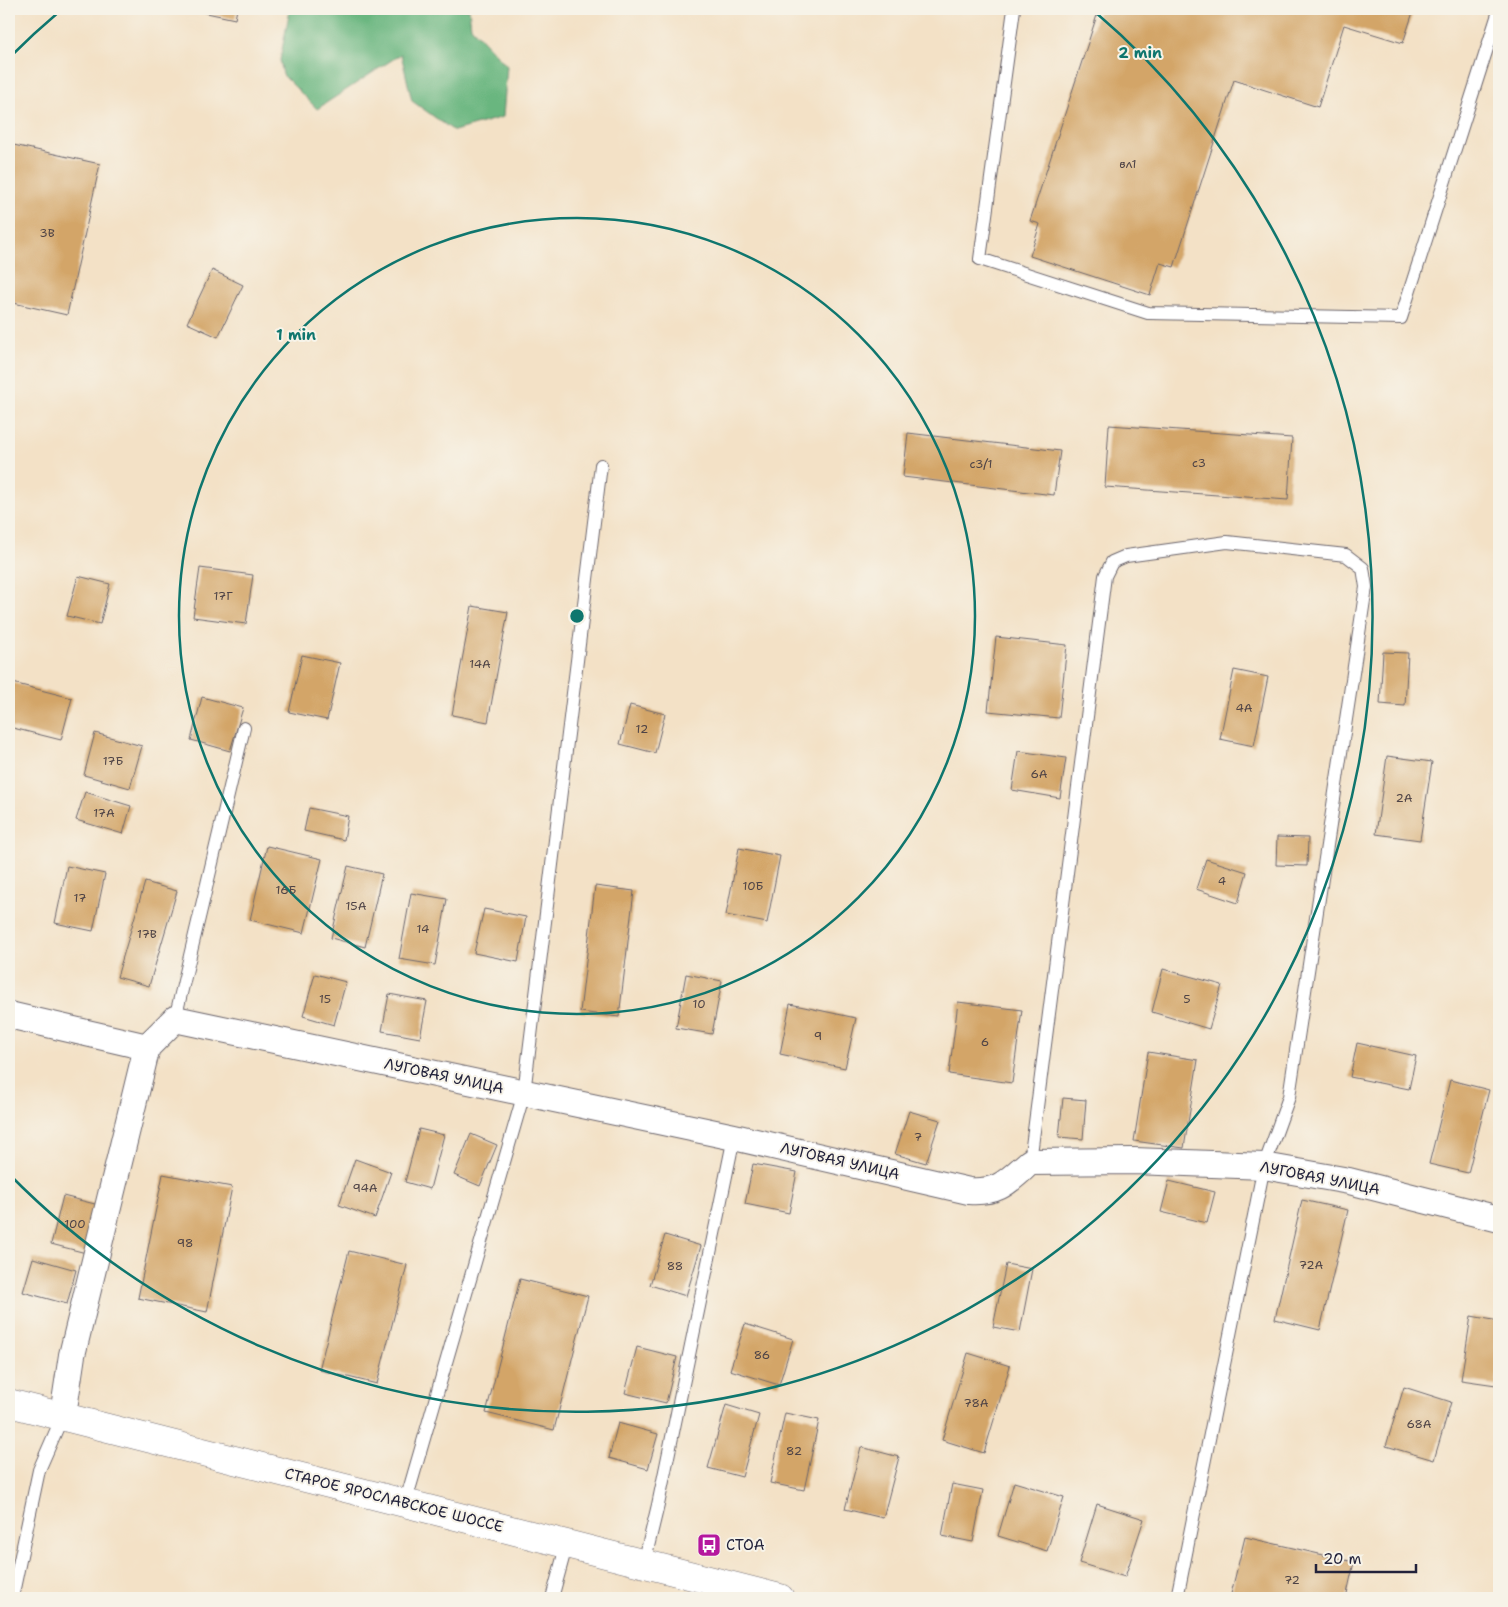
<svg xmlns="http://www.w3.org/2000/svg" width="1508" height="1607" viewBox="0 0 1508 1607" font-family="'Shantell Sans',sans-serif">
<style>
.forest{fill:#69b67f;stroke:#466c5d}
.building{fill:#d3a568}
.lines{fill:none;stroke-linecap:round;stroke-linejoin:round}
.service-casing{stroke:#6b656c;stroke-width:14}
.minor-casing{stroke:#6b656c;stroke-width:28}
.secondary-casing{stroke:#6b656c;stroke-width:29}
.service{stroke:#fff;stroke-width:12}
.minor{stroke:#fff;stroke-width:26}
.secondary{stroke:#fff;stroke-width:28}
.ring{fill:none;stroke:#0f766e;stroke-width:2.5}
.labels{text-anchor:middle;stroke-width:4;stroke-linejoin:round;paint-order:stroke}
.number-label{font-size:12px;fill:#4e4346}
.street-label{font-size:15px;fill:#22223b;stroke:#f7f3e8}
.poi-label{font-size:15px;fill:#22223b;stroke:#f7f3e8;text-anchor:start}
.centre{fill:#0f766e;stroke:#f7f3e8;stroke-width:2.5}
.ring-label{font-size:15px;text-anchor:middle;font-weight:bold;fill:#0f766e;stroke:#f7f3e8;stroke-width:4;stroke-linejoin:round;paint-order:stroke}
</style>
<rect width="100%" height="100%" fill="#f7f3e8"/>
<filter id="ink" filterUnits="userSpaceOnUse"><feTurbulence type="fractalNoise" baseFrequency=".02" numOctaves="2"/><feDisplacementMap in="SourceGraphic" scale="10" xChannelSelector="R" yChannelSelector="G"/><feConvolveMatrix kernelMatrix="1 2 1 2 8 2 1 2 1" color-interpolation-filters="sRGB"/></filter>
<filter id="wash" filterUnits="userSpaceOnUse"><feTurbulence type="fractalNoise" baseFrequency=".0096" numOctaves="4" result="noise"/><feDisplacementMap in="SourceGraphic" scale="20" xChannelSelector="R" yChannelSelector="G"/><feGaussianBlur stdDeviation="1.12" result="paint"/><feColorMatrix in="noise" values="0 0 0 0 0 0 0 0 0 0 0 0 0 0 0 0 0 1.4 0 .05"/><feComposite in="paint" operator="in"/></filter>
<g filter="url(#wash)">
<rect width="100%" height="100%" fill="#f3e1c6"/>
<path class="forest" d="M290,9H469L471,27L507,66L503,117L454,131L412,101L401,54L317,109L283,75L280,60Z"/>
<g id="blocks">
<g class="building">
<path d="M188,9H237L235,19Z"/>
<path d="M1099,9H1414L1403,43L1344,25L1318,107L1234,80L1174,267L1160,263L1150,295L1030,256L1040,224L1030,221Z"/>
<path d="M9,144L100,164L67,315L9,302Z"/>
<path d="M212,270L243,285L218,337L187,323Z"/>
<path d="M1109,425L1292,438L1288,500L1105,487Z"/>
<path d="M908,433L1060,451L1054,495L903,477Z"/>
<path d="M200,568L253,575L246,624L193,617Z"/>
<path d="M78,576L110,584L100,624L67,616Z"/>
<path d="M472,606L508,612L488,722L452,715Z"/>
<path d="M996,637L1067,645L1059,718L988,711Z"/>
<path d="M1383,652L1408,653L1405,706L1380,704Z"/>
<path d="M302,655L340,663L327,720L289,712Z"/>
<path d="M1234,670L1268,677L1254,746L1220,739Z"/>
<path d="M9,682L72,698L61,740L9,727Z"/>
<path d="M202,697L243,708L230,751L191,740Z"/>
<path d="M630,705L665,714L655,753L620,744Z"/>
<path d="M95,733L142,746L130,788L84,775Z"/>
<path d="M1018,751L1066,758L1060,798L1012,790Z"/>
<path d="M1387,756L1432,762L1420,840L1376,834Z"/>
<path d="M85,792L131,806L123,834L76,820Z"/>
<path d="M309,808L348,816L344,840L304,831Z"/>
<path d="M1277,837L1308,838L1307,866L1276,865Z"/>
<path d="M267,846L322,859L304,933L250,920Z"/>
<path d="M739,848L780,856L767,923L726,915Z"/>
<path d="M1206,859L1247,872L1238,903L1196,889Z"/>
<path d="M67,866L105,874L93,931L55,923Z"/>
<path d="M348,866L382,874L365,947L331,938Z"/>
<path d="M145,882L177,891L149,986L117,977Z"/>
<path d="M595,886L634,891L619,1017L580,1012Z"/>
<path d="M411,893L447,899L435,965L399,959Z"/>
<path d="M484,909L526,917L518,962L474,953Z"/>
<path d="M1163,969L1222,985L1209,1029L1152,1012Z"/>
<path d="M315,974L346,982L334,1025L303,1016Z"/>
<path d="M686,974L722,981L712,1034L676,1028Z"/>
<path d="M389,994L427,1001L420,1038L382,1031Z"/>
<path d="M958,1002L1022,1010L1012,1083L949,1074Z"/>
<path d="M790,1004L856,1018L845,1068L780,1054Z"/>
<path d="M1357,1043L1416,1056L1409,1089L1350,1077Z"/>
<path d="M1148,1052L1198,1060L1184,1148L1134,1141Z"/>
<path d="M1450,1080L1489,1090L1468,1173L1429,1164Z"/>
<path d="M1063,1098L1086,1100L1083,1139L1059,1137Z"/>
<path d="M909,1111L940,1120L926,1163L895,1154Z"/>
<path d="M419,1129L444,1135L430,1189L405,1182Z"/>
<path d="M471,1134L497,1145L480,1186L454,1175Z"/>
<path d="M355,1159L391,1172L375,1218L339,1205Z"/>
<path d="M753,1164L797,1172L789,1213L745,1204Z"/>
<path d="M163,1174L232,1187L207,1312L138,1298Z"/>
<path d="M1169,1181L1215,1192L1207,1223L1161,1212Z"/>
<path d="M63,1196L99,1205L86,1253L51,1244Z"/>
<path d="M1302,1200L1348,1210L1320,1330L1275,1319Z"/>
<path d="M665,1235L701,1246L686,1296L650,1285Z"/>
<path d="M349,1251L407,1265L377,1384L319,1370Z"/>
<path d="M33,1258L76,1270L67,1304L23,1292Z"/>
<path d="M1006,1264L1032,1269L1020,1332L993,1327Z"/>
<path d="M520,1279L588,1296L554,1430L486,1413Z"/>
<path d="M1471,1316L1499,1321V1366L1496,1385L1461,1380Z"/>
<path d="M745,1324L793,1339L779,1385L730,1370Z"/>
<path d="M637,1347L677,1357L666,1403L625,1393Z"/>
<path d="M968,1353L1010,1366L984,1453L942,1440Z"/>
<path d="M1404,1387L1451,1402L1434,1460L1386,1446Z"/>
<path d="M726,1405L759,1415L742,1477L708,1468Z"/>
<path d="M785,1413L819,1420L804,1490L770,1483Z"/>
<path d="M618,1423L658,1434L648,1469L609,1458Z"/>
<path d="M861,1447L899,1457L883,1518L845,1509Z"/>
<path d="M1014,1482L1064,1497L1047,1551L998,1536Z"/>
<path d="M952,1484L983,1490L973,1542L942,1536Z"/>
<path d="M1097,1504L1144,1519L1125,1577L1079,1563Z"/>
<path d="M1245,1537L1354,1562L1346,1598H1230Z"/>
</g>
</g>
</g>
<g filter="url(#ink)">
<use href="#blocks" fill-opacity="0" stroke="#6b656c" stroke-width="1"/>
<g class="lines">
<g class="service-casing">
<g id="service">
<path d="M1014,9L980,259L1148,313L1401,318L1499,11"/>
<path d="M175,1019L244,728"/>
<path d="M1030,1162L1105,576L1112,562L1126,556L1227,542L1346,555L1363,568L1366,587L1289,1097L1264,1166L1177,1598"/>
<path d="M405,1504L524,1093L601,465"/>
<path d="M644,1563L658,1505L734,1137"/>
<path d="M12,1598L39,1470L63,1415"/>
<path d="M552,1598L567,1543"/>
</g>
</g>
<g class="minor-casing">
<g id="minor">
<path d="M9,1015L147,1047"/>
<path d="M63,1415L72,1355L147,1047L175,1019L734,1137L969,1191C1000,1193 1008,1181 1030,1162L1134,1161L1264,1166L1349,1181L1499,1219"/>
</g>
</g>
<g class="secondary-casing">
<path id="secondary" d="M9,1403L780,1598"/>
</g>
<use href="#service" class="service"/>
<use href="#minor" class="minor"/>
<use href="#secondary" class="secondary"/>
</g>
</g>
<g class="ring">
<circle cx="577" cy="616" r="398"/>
<path d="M9 58A796 796 0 0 1 60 11M1094 11A796 796 0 1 1 9 1174"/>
</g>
<defs>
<g id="bus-square" transform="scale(1.25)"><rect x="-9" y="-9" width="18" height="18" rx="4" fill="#b5179e" stroke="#f7f3e8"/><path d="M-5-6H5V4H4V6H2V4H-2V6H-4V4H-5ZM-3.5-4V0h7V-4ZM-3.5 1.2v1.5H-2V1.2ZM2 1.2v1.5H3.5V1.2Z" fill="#fff"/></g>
</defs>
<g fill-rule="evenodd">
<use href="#bus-square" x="709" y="1545"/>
</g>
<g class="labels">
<g class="number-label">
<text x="1128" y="168">вл1</text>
<text x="47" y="237">3В</text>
<text x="1199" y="467">с3</text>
<text x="981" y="468">с3/1</text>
<text x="223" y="600">17Г</text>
<text x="480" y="668">14А</text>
<text x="1244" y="712">4А</text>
<text x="642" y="733">12</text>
<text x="113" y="765">17Б</text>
<text x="1039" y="778">6А</text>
<text x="1404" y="802">2А</text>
<text x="104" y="817">17А</text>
<text x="1222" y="885">4</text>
<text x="753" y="890">10Б</text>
<text x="286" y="894">16Б</text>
<text x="80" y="902">17</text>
<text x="356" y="910">15А</text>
<text x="423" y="933">14</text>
<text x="147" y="938">17В</text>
<text x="325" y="1003">15</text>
<text x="1187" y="1003">5</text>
<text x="699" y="1008">10</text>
<text x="818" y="1040">9</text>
<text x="985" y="1046">6</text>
<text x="918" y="1141">7</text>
<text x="365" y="1192">94А</text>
<text x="75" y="1228">100</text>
<text x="185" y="1247">98</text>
<text x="1311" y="1269">72А</text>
<text x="675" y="1270">88</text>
<text x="762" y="1359">86</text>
<text x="976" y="1407">78А</text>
<text x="1419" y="1428">68А</text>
<text x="794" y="1455">82</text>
<text x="1292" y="1584">72</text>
</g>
<g class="street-label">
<text transform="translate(444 1076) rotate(12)" y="5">ЛУГОВАЯ УЛИЦА</text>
<text transform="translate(840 1161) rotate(13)" y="5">ЛУГОВАЯ УЛИЦА</text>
<text transform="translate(1320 1178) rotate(11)" y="5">ЛУГОВАЯ УЛИЦА</text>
<text transform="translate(394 1500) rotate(14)" y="5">СТАРОЕ ЯРОСЛАВСКОЕ ШОССЕ</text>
</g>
<g class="poi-label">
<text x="726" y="1550">СТОА</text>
</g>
</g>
<circle cx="577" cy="616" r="8" class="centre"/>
<g class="ring-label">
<text x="1140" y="58">2 min</text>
<text x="296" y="340">1 min</text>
</g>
<rect width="1508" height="1607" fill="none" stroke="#f7f3e8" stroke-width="30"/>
<path d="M1316 1564v8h100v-8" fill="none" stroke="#22223b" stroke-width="2.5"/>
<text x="1323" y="1564" font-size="15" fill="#22223b" stroke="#f7f3e8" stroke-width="4" paint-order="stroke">20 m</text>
</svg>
